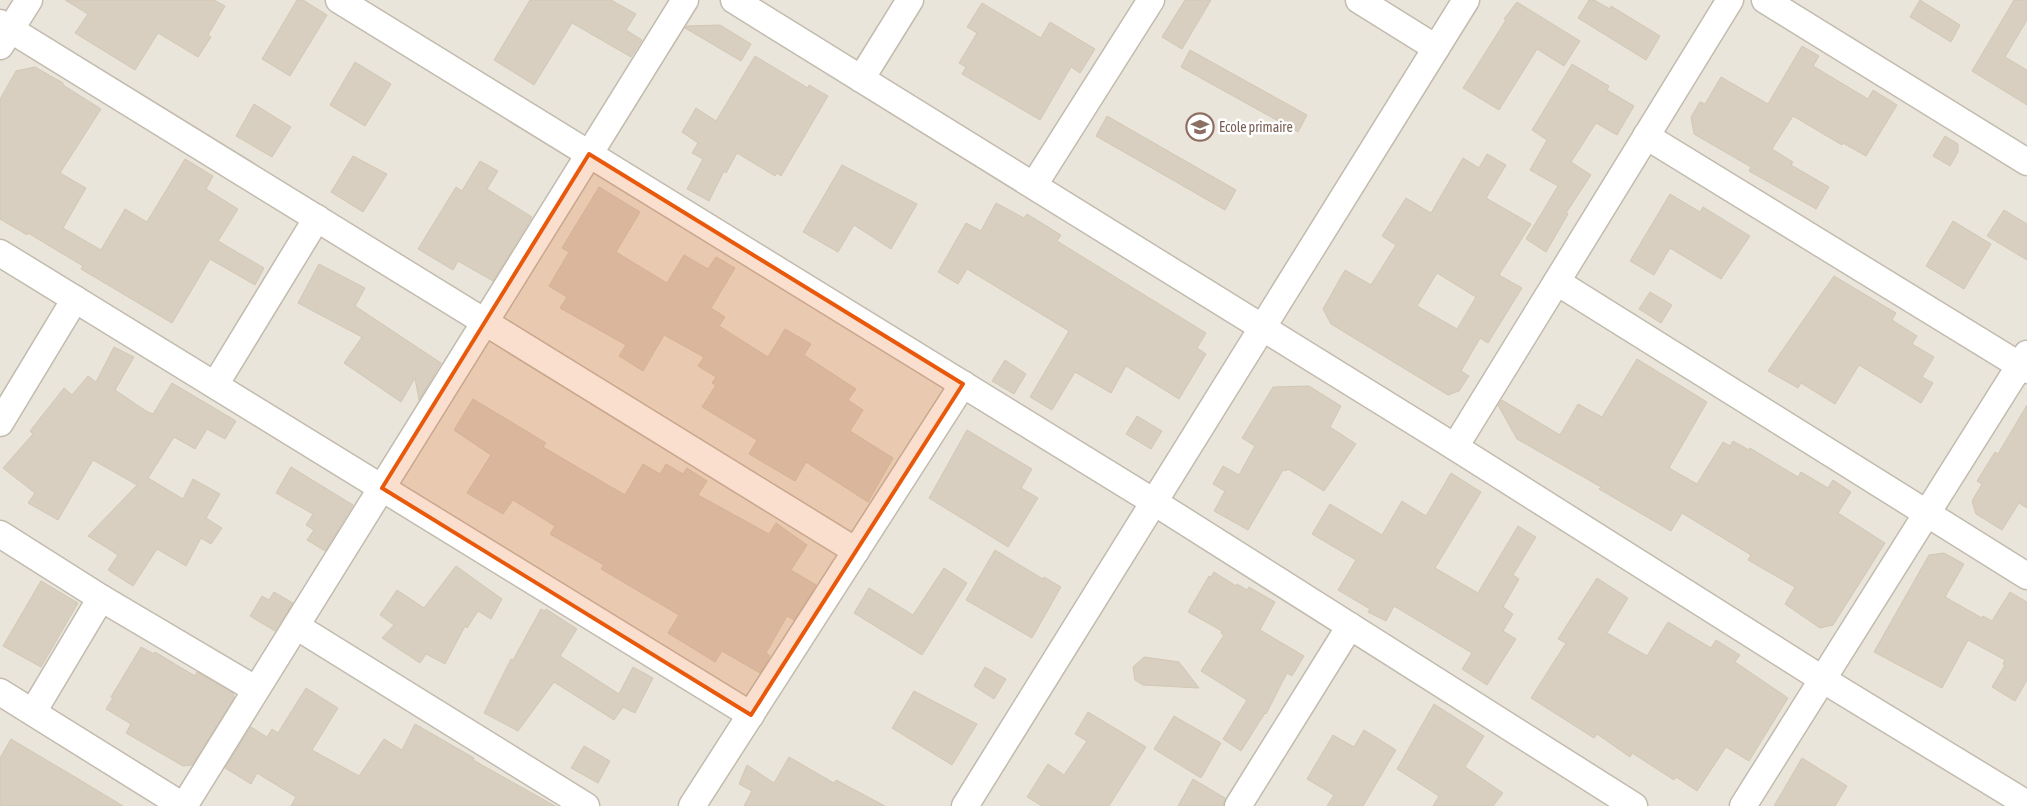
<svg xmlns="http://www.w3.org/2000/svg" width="2027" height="806" viewBox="0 0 2027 806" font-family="'Asap Condensed',sans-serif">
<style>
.residential{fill:#eae5da}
.building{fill:#d8cfc1;stroke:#d3c7b4;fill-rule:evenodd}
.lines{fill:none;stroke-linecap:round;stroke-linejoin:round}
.minor-casing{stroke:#c2bbae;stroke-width:29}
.minor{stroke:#fff;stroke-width:26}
.marked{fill:#e8590c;fill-opacity:0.2;stroke:#e8590c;stroke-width:4;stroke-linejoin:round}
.labels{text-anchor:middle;stroke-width:5;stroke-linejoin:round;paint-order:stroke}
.education-label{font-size:14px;fill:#785e54;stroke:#fff;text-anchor:start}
</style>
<rect width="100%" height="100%" fill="#f6f3ec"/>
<rect class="residential" x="0" y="0" width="2027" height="806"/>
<g class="building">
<path d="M65,0H214L225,6L208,35L211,37L198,57L158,33L135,70L75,33L88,14Z"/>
<path d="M297,0H303L327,15L290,76L262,59Z"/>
<path d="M530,0H611L636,14L626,30L642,40L631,57L572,23L534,85L494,60Z"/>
<path d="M1185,0H1211L1182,49L1162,37Z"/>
<path d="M1589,0H1594L1610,9L1611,6L1660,36L1646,60L1578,18Z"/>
<path d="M1920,0L1960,25L1951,42L1910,17Z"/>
<path d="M2014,0H2027V20L2005,57L2027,70V105L1972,71Z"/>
<path d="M1517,2L1580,41L1564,66L1537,49L1499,110L1463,88L1506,20L1504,19Z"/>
<path d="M982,3L1041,38L1050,22L1095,49L1080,73L1071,67L1040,120L962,74L966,67L959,63L977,33L967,27Z"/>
<path d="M720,25L751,44L741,61L685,28L687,26Z"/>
<path d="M1802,46L1819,56L1813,66L1868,99L1873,90L1897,105L1866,156L1843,143L1842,145L1793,116L1772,149L1793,162L1791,165L1829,187L1816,209L1749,171L1751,167L1694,134L1691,117L1700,102L1705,104L1721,77L1768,104Z"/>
<path d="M1190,50L1307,115L1298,132L1181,67Z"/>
<path d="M755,56L808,88L809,85L828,96L781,176L777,173L775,176L737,153L726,173L724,171L709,201L687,189L703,159L692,153L698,143L682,132L696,108L716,121Z"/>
<path d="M355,62L391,84L365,126L330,105Z"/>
<path d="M1572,64L1609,86L1607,90L1634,106L1617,135L1596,123L1571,162L1591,175L1566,213L1568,214L1546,252L1526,239L1558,186L1530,170L1547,140L1532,130Z"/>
<path d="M35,67L63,83V85L101,109L60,173L86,188L63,228L101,250L125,209L147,222L185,159L213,176L206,189L238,209L218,241L264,268L255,285L210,259L172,323L81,269L83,266L28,233L27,235L0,219V99L16,71Z"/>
<path d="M254,104L291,127L272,157L236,136Z"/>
<path d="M1107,116L1236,190L1225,210L1096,136Z"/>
<path d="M1945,136L1958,144V152L1950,166L1933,156Z"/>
<path d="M1487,154L1506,165L1486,198L1531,224L1499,275L1522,288L1488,343L1480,338L1461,371L1469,376L1459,391L1448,395L1331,324L1323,309L1345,270L1371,285L1396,245L1382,236L1406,198L1431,213L1463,158L1479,168ZM1437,273L1476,297L1457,329L1417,306Z"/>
<path d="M353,156L387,174L363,212L331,192Z"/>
<path d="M480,161L498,171L487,189L532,217L493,281L458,261L453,270L418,249L456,187L462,191Z"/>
<path d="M842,165L917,204L891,249L854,225L838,252L803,232Z"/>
<path d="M599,187L640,212L616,252L667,283L684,255L708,269L716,257L735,268L711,308L725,317L719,326L768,357L785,329L811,344L804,355L856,389L848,400L863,410L850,431L893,458L868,502L806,462L795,481L749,454L757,440L702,407L716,385L712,383L716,377L698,366L704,357L664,335L643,371L619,356L626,345L560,308L567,297L549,286L569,252L562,248Z"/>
<path d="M1670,194L1700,212L1703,207L1750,236L1721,279L1670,248L1654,275L1630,261Z"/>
<path d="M996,203L1024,218L1027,214L1061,235L1057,241L1206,333L1197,348L1206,354L1179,399L1126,366L1111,393L1075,372L1052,410L1030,397L1069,331L967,269L958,284L938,272L966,223L981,231Z"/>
<path d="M2004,210L2027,224V260L1987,236Z"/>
<path d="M1953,221L1991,244L1964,289L1926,266Z"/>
<path d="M319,264L365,288L355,306L441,363L419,400L415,378L401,402L344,363L362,337L298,303Z"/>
<path d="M1834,276L1896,313L1892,320L1917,336L1912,344L1934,357L1922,377L1933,383L1921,403L1859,365L1835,404L1801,383L1798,388L1768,371Z"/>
<path d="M1650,292L1672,305L1661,323L1639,309Z"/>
<path d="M114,347L134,357L115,390L146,411L153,414L172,383L236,421L225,439L207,429L195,449L174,437L148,478L183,499L193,479L220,494L206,518L222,528L211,544L201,538L186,566L157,549L133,586L108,570L118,555L88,536L137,485L93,460L58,520L28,503L35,493L3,468L33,434L30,431L64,388L72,395L88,376L96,382Z"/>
<path d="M1637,359L1707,402L1669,468L1697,484L1723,442L1730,446L1733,441L1749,450L1750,448L1798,477L1801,472L1828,488L1833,480L1851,492L1838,513L1885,543L1833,625L1820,628L1785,604L1795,587L1748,560L1751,555L1682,513L1671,531L1599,489L1601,487L1517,439L1498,405L1502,400L1560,435L1578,404L1602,417Z"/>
<path d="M1005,360L1026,374L1014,394L992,381Z"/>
<path d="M1309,386L1341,406L1330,427L1356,444L1324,491L1288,469L1286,471L1283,470L1248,530L1214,511L1225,491L1213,484L1223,466L1239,475L1255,446L1242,438L1273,387Z"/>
<path d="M473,399L546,443L543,447L625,495L643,464L660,474L666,464L683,474L687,468L707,481L698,495L769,534L776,523L807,545L791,570L816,585L794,620L787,616L766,653L770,656L760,673L722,651L715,662L668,633L679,615L601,569L604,565L550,534L555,526L513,500L503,514L467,493L491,455L454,430Z"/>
<path d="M2027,405V508L2019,503L2002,530L1976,514L1972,501L1982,484L1977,481L1995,452L1998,454Z"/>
<path d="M1137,416L1162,431L1151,449L1126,434Z"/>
<path d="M967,430L1032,469L1021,488L1038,498L1008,547L929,498Z"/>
<path d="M291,467L353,505L325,551L307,540L314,530L306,525L313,514L276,493Z"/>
<path d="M1451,473L1481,492L1435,568L1478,593L1518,526L1536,537L1513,575L1519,579L1503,607L1513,614L1503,631L1516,639L1487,685L1462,669L1472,653L1394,606L1386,621L1368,612L1370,609L1338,590L1356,560L1312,534L1330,504L1382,535L1402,501L1426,516Z"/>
<path d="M995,550L1043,579L1044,577L1061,587L1032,638L966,600Z"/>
<path d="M1944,553L1964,564L1945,597L1982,618L1983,616L1992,621L2010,592L2027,602V680L2015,701L1992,687L2005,665L2003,664L2005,660L1968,640L1942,688L1874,652L1929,555Z"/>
<path d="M456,566L502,599L491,619L478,611L467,628L465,626L445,664L426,654L420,663L382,638L394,625L380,615L397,590L424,608Z"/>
<path d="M944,568L967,583L922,655L854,613L869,588L913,615Z"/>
<path d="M1214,572L1236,586L1237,584L1247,590L1249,587L1275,602L1260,630L1304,656L1292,676L1287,673L1266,714L1265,713L1241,751L1223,739L1247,700L1201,671L1224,635L1221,633L1222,631L1188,612L1209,576L1211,577Z"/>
<path d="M1597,578L1628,598L1607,633L1647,656L1668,622L1711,648L1716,640L1740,655L1735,662L1788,698L1749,761L1726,747L1697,791L1676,777L1674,780L1632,753L1630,757L1597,734L1594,738L1531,698L1566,643L1558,639Z"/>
<path d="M41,581L78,603L41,667L3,646Z"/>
<path d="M274,592L293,603L275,631L250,616L262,596L269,600Z"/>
<path d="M541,609L545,611L546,609L577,629L560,656L619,694L633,667L653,678L635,713L623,707L614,720L554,682L518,731L484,713L511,659L513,660Z"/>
<path d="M141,647L154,654L155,652L195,676L197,672L233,693L234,698L192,765L183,766L126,733L131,724L106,709L113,698L111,697Z"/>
<path d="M1144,657L1179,662L1199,688L1143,685L1135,680L1133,667Z"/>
<path d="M985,667L1006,679L994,699L974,686Z"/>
<path d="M306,688L338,708L312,750L359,776L384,739L402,750L415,724L474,758L473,760L555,806H291L296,797L257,773L251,784L225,768L251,727L267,737L272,729L278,733Z"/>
<path d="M914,691L977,724L952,765L892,728Z"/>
<path d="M1434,704L1484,736L1465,767L1503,793L1493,806H1433L1439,796L1397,769Z"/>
<path d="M1088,712L1146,747L1109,806H1042L1027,797L1048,764L1064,775L1087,741L1075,734Z"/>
<path d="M1174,716L1221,743L1201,778L1154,749Z"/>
<path d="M1364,730L1396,750L1363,806H1327L1334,795L1307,779L1333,735L1354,747Z"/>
<path d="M11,739L75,777L123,806H0V758Z"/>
<path d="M584,746L610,761L598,783L571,768Z"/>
<path d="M789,757L834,783L836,780L885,806H744L752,791L739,784L747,765L774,783Z"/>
<path d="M1802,758L1847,786L1835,806H1774Z"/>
<path d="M1193,779L1225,798L1223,806H1178Z"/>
</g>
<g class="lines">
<g class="minor-casing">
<g id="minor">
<path d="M339,0L1154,502L1634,806"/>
<path d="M734,0L1455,447L1822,679L2027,804"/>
<path d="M1359,0L1436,48"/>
<path d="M1765,0L2027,162"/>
<path d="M0,23L856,551"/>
<path d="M0,46L29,0"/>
<path d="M861,79L910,0"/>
<path d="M1646,136L2027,370"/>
<path d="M1034,185L1151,0"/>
<path d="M0,253L751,715"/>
<path d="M1557,282L2027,576"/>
<path d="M215,385L317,218"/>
<path d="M0,423L75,299"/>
<path d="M1455,447L1730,0"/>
<path d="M0,534L101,598L255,689"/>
<path d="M296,626L586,806"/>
<path d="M0,692L183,806"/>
<path d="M33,712L101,598"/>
<path d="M184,806L685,0"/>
<path d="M692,806L963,384"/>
<path d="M965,806L1466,0"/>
<path d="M1238,806L1350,626"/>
<path d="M1743,806L2027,354"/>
</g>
</g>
<use href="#minor" class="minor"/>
</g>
<path class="marked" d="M589,154L963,384L751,715L382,488Z"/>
<defs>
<g id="school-ring" transform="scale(1.4375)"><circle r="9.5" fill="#fff" stroke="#8d6e63" stroke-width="1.5"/><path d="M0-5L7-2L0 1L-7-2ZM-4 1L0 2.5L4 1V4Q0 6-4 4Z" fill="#8d6e63"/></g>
</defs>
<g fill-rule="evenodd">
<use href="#school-ring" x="1200" y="127"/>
</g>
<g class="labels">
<g class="education-label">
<text x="1219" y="132">Ecole primaire</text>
</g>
</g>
</svg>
